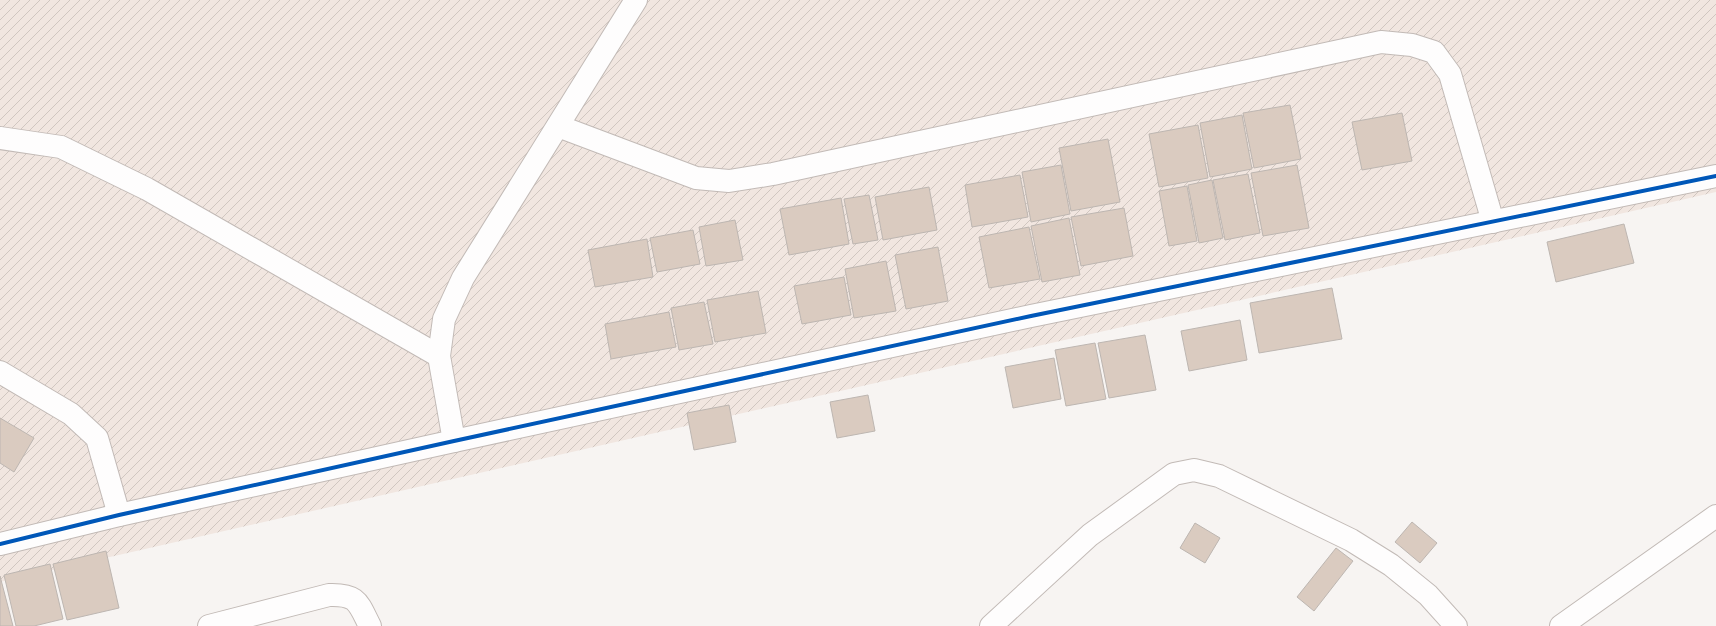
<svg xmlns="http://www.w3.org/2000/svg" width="1716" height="626" viewBox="0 0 1716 626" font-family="'Nunito Sans',sans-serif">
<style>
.industrial{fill:url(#industrial-furrows)}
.building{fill:#dacbc0;stroke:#bdb6b1}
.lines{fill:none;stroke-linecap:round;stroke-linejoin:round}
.minor-casing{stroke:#c2bab6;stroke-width:24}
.minor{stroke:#fefdfd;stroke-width:22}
.cycleway-casing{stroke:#fff;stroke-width:6}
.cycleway{stroke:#0057b8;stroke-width:4}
</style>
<defs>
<pattern id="industrial-furrows" width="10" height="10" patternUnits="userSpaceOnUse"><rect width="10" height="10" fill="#f1e6e0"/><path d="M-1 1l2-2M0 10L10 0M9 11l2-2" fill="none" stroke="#d0c6c0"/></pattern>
</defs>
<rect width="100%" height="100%" fill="#f7f4f2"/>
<path class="industrial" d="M0,0H1716V192L0,582Z"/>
<g class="building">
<path d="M1290,105L1301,159L1254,168L1243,113Z"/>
<path d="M1402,113L1412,161L1362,170L1352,122Z"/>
<path d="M1242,115L1252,169L1210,177L1200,123Z"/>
<path d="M1198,125L1208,178L1159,187L1149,134Z"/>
<path d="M1108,139L1120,202L1071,211L1059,148Z"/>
<path d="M1061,165L1070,214L1031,222L1022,172Z"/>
<path d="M1297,165L1309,228L1263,236L1251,173Z"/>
<path d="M1248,174L1260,233L1225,240L1213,180Z"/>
<path d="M1020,175L1028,217L972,227L965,185Z"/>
<path d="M1212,180L1223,238L1199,243L1188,185Z"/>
<path d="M1187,186L1197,241L1169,246L1159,191Z"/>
<path d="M929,187L937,230L883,240L875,197Z"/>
<path d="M869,195L878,240L853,244L844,199Z"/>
<path d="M841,198L849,244L789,255L780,209Z"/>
<path d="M1124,208L1133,256L1081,266L1071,217Z"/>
<path d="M1069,218L1080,275L1042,282L1031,226Z"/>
<path d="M735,220L743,260L706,266L699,227Z"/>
<path d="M1624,224L1634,263L1556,282L1547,242Z"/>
<path d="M1029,227L1040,279L989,288L979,237Z"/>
<path d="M693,230L700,264L657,272L650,238Z"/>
<path d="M647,239L653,277L595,287L588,250Z"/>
<path d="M938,247L948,301L906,309L895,255Z"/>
<path d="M886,261L896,311L854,318L845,269Z"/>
<path d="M844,277L851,315L802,324L794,286Z"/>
<path d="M1332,288L1342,339L1259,353L1250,303Z"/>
<path d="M758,291L766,333L715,342L707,300Z"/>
<path d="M704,302L713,344L679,350L671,308Z"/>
<path d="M669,312L676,347L611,359L605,324Z"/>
<path d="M1240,320L1247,360L1189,371L1181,331Z"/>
<path d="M1145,335L1156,390L1109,398L1098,343Z"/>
<path d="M1095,343L1106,399L1066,406L1055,350Z"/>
<path d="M1054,358L1061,399L1013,408L1005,367Z"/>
<path d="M868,395L875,431L837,438L830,402Z"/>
<path d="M729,405L736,442L694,450L687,413Z"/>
<path d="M0,418L34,438L14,472L0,463Z"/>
<path d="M1412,522L1437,543L1420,563L1395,542Z"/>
<path d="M1195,523L1220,538L1205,563L1180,548Z"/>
<path d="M1336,548L1353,561L1314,611L1297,597Z"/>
<path d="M106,551L119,608L67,620L53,564Z"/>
<path d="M50,564L63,619L34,626H16L4,575Z"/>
<path d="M0,576L13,626H0Z"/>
</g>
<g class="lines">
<g class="minor-casing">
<g id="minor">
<path d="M558,126L696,178L729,181L773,174L1381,42L1412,45L1434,52L1450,74L1493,222"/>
<path d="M0,138L61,147L147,189L439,356"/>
<path d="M0,372L71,414L97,438L119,515"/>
<path d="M454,441L439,356L444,319L463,278L636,0"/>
<path d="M0,544L119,515L454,441L1031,316L1716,176"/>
<path d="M209,626L329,595C358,594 358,603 370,626"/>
<path d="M991,626L1090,535L1174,474L1194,470L1219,476L1351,540L1391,565L1428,595L1456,626"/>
<path d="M1561,626L1716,516"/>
</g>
</g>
<use href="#minor" class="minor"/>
<g class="cycleway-casing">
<path id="cycleway" d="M0,544L119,515L454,441L1031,316L1716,176"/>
</g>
<use href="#cycleway" class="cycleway"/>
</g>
</svg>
